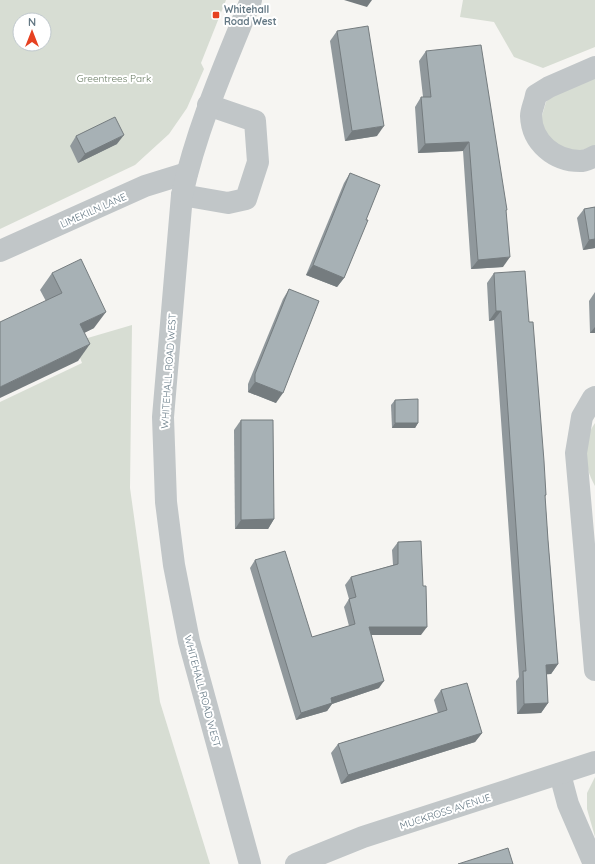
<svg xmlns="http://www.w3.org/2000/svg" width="595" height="864" viewBox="0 0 595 864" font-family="Quicksand,sans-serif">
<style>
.green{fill:#d7ddd3;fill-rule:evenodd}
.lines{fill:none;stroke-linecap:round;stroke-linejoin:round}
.minor{stroke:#c1c6c8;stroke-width:22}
.wall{fill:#90989c}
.shaded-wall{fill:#757c7f}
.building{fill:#a7b1b5;stroke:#757c7f}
.poi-dot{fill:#e64121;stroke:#fff;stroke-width:1.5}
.labels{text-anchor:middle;stroke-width:4;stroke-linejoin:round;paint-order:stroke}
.poi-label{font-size:10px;font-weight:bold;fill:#647884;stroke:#fff;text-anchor:start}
.park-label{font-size:10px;fill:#697b63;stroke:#fff}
.street-label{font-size:10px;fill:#647884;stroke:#fff}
</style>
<rect width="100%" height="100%" fill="#f6f5f2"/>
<g class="green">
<path d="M0,0H226L201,63L204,69L187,108L169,134L135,165L0,229ZM20,20H44V44H20Z"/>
<path d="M463,0H595V47L543,68L514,57L494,22L460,17Z"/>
<path d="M595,76V146L582,150H569L559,146L547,137L541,119L546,102L556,91Z"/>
<path d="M132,325L130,488L160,702L210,864H0V402L82,363L74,342Z"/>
<path d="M595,423V486C584,467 581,442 595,423Z"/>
<path d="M595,777V837L587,809V793Z"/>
</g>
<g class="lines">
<g class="minor">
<path d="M595,67L549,87L536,95C535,102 531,110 531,116C532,143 555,161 580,161C585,161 591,158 595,156"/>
<path d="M182,195L228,203L246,199L258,162L255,121L208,105"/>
<path d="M0,251L145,186L187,173"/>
<path d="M595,397L593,398L582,417L576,453L595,670"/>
<path d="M560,774L568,804L594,864"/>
<path d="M250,864L189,641L174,565L166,502L163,417L182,195C197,127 225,64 251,0"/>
<path d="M296,864L363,837L595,762"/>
</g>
</g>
<g class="wall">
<path d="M337,31L377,136L345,141L330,41Z"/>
<path d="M426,51L506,212L503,267L471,269L463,151L418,153L415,107L421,97H423L419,61Z"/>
<path d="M76,136L117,144L78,163L70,146Z"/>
<path d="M350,173L366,220L344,278L337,287L306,275L344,183Z"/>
<path d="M595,207V248L583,250L577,218L584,209Z"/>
<path d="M52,273L94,328L84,333L78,361L40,290Z"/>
<path d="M494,273L529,322L546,495L545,497L548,540L558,664L551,674H547L548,703L541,713L517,714L516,681L519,677L494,320L489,321L487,283Z"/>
<path d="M289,289L276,403L248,392V384L283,299Z"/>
<path d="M595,292V333H590L589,301Z"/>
<path d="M395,400L418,423L415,428H392L391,405Z"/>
<path d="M241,420L274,519L268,529H235L234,430Z"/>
<path d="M398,542L421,635H371L379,688L332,704L327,711L296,720L250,568L255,560L312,637L349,626L344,607L349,599L345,585L351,577L393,565L392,550Z"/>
<path d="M441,690L482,733L475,742L341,784L331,753L338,744L438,713L434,700Z"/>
</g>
<g class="shaded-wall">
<path d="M344,0H372L367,7Z"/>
<path d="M384,126L377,136L345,141L352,131Z"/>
<path d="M124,135L117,144L78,163L85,154Z"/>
<path d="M469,142L463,151L418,153L425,144Z"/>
<path d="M595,239V248L583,250L589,240Z"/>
<path d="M510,257L503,267L471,269L478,260Z"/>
<path d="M313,265L344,278L337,287L306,275Z"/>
<path d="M496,311H501L494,320L489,321Z"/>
<path d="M106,312L94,328L68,341L80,324Z"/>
<path d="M595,327V333H590Z"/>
<path d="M90,344L78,361L0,398V387Z"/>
<path d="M255,382L283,393L276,403L248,392Z"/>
<path d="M395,423H418L415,428H392Z"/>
<path d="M274,519L268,529H235L241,520Z"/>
<path d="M369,627H427L421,635H363Z"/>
<path d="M558,664L551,674L540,675L546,665Z"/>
<path d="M384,681L379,688L332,704L327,711L296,720L301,713L331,698Z"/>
<path d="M548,703L541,713L517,714L524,704Z"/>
<path d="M482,733L475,742L341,784L348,775Z"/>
</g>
<g class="building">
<path d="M368,26L384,126L352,131L337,31Z"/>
<path d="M481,45L507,210H506L510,257L478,260L469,142L425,144L421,97H431L426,51Z"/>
<path d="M115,117L124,135L85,154L76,136Z"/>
<path d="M350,173L380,185L366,220H368L344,278L313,265Z"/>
<path d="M595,207V239L589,240L584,209Z"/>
<path d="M81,259L106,312L80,324L90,344L0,387V322L62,293L52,273Z"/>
<path d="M525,271L529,322H533L544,461L546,495H545L548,540L558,664L546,665L548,703L524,704L523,671H526L501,311H496L494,273Z"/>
<path d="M289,289L319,301L283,393L255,382V374Z"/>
<path d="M418,399V423H395V400Z"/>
<path d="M241,420H273L274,519L241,520Z"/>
<path d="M421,541L423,586H426L427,627H369L384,681L331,698L332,703L301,713L255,560L285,551L312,637L355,624L349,599L356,597L351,577L398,564V542Z"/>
<path d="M467,683L482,733L348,775L338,744L447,710L441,690Z"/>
<path d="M508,848L513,864H458Z"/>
</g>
<rect class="poi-dot" x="212" y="11" width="8" height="8" rx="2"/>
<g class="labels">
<g class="poi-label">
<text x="224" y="13">Whitehall<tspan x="224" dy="12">Road West</tspan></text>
</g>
<g class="park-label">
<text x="114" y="82">Greentrees Park</text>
</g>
<g class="street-label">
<text transform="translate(93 210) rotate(-24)" y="4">LIMEKILN LANE</text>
<text transform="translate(168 371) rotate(-86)" y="4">WHITEHALL ROAD WEST</text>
<text transform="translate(203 691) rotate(75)" y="4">WHITEHALL ROAD WEST</text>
<text transform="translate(445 811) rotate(-18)" y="4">MUCKROSS AVENUE</text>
</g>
</g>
<g transform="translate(32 32)"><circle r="19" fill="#ffffff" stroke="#c1c9ce"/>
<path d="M0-3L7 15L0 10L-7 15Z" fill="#e64121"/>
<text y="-6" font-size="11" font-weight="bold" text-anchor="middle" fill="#647884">N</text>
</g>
</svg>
